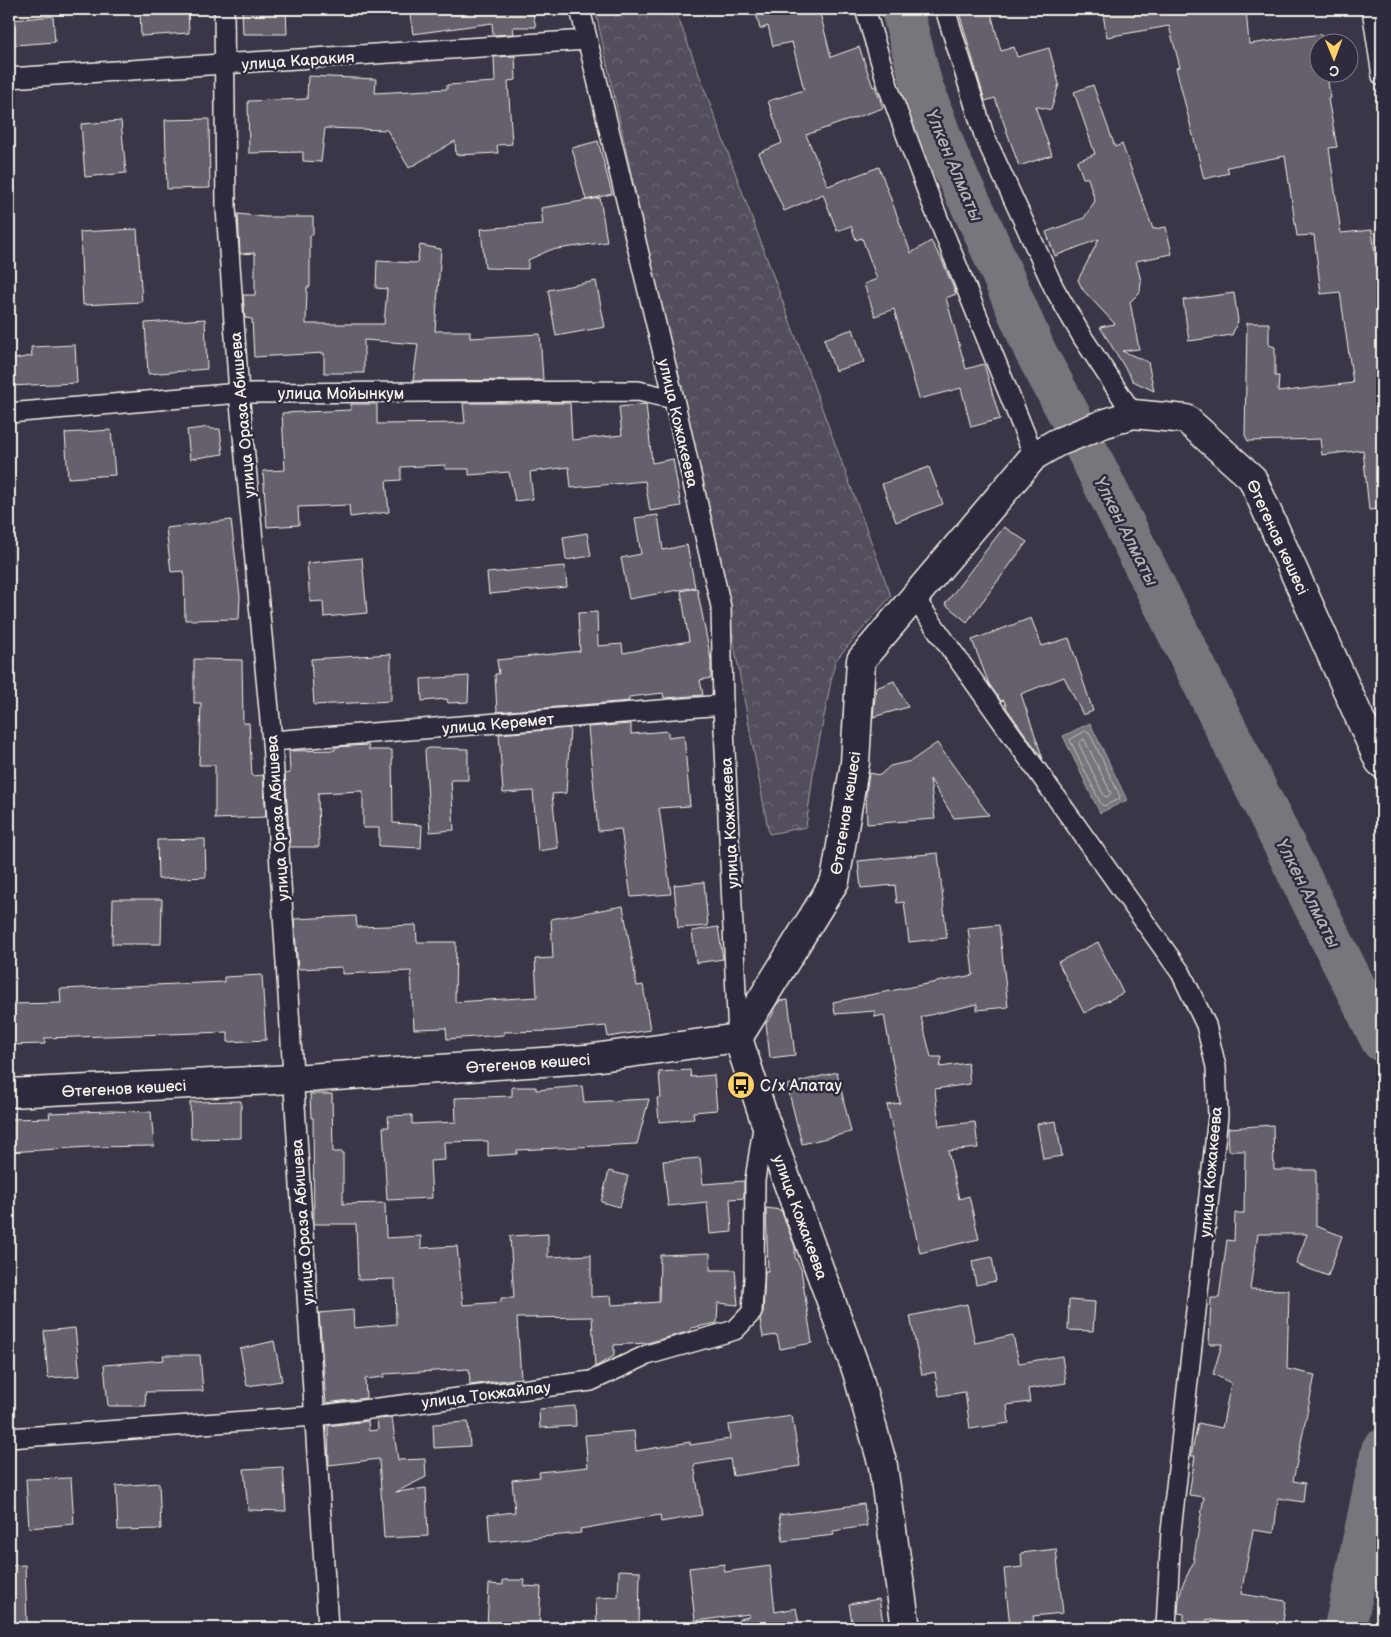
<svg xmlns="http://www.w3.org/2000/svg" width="1391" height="1637" viewBox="0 0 1391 1637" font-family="'Balsamiq Sans',sans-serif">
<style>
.park{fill:url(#park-crowns);stroke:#a4a0a2}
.water{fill:#78747b;stroke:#aaa6a7}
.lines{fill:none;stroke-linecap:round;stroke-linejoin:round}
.shore{stroke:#c2bfbc;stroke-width:1}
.river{stroke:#78747b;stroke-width:42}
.building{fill:#65616c;stroke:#f4f1e8}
.street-casing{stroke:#f4f1e8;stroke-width:22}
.secondary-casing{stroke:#f4f1e8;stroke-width:31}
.street{stroke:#2f2a3d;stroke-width:19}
.secondary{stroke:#2f2a3d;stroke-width:28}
.labels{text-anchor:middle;stroke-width:5;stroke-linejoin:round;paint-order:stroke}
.street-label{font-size:16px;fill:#f4f1e8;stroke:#2f2a3d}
.poi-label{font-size:16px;fill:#f4f1e8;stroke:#2f2a3d;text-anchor:start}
.water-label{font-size:18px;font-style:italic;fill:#b6b2b2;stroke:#2f2a3d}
</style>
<defs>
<pattern id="park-crowns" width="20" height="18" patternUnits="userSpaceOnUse" patternTransform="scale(1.25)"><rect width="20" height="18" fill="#534e5c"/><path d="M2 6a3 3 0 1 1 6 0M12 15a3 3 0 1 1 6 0" fill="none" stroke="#6c6873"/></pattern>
</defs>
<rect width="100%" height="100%" fill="#3b3647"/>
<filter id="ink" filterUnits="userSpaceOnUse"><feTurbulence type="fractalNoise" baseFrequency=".02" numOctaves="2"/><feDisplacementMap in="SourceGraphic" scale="10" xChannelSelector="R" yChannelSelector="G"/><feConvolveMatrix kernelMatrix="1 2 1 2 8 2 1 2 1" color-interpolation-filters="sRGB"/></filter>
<g filter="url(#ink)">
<path class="park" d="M595,9H675L891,596L835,661L814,767L806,827L769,834L727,606Z"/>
<path class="water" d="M1090,723L1127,800L1100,813L1063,736Z"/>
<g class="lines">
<g class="shore">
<path d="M1086,731L1089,732L1120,796L1119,799L1104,806L1101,804L1070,740Z"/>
<path d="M1084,739L1111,793L1107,797L1104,796L1079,744Z"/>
</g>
<g class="river">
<path d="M902,9L922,86L949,159L981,225L1035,351L1069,414L1382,1041"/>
<path d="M1345,1628L1382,1450"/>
</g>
</g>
<g class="building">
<path d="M140,9H188L189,33L141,36Z"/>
<path d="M242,9H286L287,34H243Z"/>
<path d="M409,9H532L536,27H513L514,34L493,35L492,23L413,34Z"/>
<path d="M755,9H819L831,57L859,47L873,87L875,86L883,108L806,135L828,186L879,167L911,253L931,241L942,260L956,294L946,298L966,369L984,364L1000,419L971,427L961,388L919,399L894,309L875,316L864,284L877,279L862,238L856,240L851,226L837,231L823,194L784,211L759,153L782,143L768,101L804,90L792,42L773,46L768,26L760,29Z"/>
<path d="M958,9H990L1001,51L1014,47L1017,57L1049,48L1059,84L1051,110L1035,106L1052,155L1019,166L995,98L985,101Z"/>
<path d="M1102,9H1246L1249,44L1321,34L1322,42H1318V72H1327L1330,98L1328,99L1337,147L1329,148L1341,233L1372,230L1382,308V509L1369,510L1363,450L1322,455L1320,439L1248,441L1245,435L1247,323H1269V345L1275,347V376H1279L1278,392L1353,383L1340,292L1321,294L1314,235L1297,236L1285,156L1227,167L1229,173L1204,179L1176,68L1180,67L1169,26L1107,37Z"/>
<path d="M53,16L55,42L15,45L13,20Z"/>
<path d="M515,56L516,80L508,81L512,144L497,145L498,153L456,155L455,141L409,168L387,130L325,128L321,162L303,161V152L249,153L248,101L307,99L308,76L376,79L375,93L447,89V85L495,82L494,57Z"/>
<path d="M1093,85L1115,147L1122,144L1153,229L1166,227L1172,254L1136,261L1141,281L1140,292L1130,302L1139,349L1122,351L1148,362L1154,391L1133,381L1100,327L1115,324L1083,290L1078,280L1099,239L1055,256L1046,232L1084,218L1095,201L1088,178H1083L1077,161L1095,154L1074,92Z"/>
<path d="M209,119L210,188L167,189L165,120Z"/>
<path d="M121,121L126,173L85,177L81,124Z"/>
<path d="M598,141L612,194L586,200L572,148Z"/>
<path d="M600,198L607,242L550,250L528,260V269L485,268L481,229L543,224L541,208Z"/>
<path d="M238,214L265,217H313V235H310V287H307L306,324H384L387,289L376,288L377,261L417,263L420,245L441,249L435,331H470V338L540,334L543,380L413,381L418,344L364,340V373H324V353L254,357L252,319L245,318L243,295H255V253L240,254Z"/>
<path d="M137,229L142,302L83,305L80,232Z"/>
<path d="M596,281L605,327L556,336L548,290Z"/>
<path d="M1234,293L1238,321L1232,335L1189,341L1183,300Z"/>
<path d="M205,319L207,369L148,374L145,323Z"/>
<path d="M853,329L864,362L835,371L824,339Z"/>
<path d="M75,345L77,383L9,386V360L32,356L31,347Z"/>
<path d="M463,403H570L572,440L622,435L619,407L646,404L652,463L673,459L681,506L650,511L645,481L571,488L569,467L530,472L533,499L515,501L509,472L469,475V469H445V465L401,467V480L386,481L389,512L350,517L349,505L298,507L299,525L267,527L263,471L285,470L282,413L351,410V404H377V424L465,423Z"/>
<path d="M210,427V429H220L223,454L190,459L187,430Z"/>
<path d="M111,430L115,475L68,478L65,433Z"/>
<path d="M929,467L943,504L896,522L882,484Z"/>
<path d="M658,515L663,550L687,545L695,587L629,599L621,558L641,554L635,518Z"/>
<path d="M231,520L240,596L239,619L185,620L184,571L171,572L166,528Z"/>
<path d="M1004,527L1027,542L967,622L945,604Z"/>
<path d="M587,533L591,556L566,560L563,537Z"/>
<path d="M362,558L367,613L324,617L323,601L310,602L307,563Z"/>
<path d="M565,566L567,587L489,594L487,573Z"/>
<path d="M697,588L711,660V678L700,680L703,695L664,698L663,693L629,697V701L497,712L495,674H499L497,660L580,651L578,613L597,612L598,646L622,644L623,653L689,641L681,591Z"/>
<path d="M1031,618L1042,646L1069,638L1093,711L1083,715L1064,677L1021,694L1043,759L1007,709L1004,700L1001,701L989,684L972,640Z"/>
<path d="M391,654V701L314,705L311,659Z"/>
<path d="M194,659L242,660L243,723H249L252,776L263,775L266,817L215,819V765H199L201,703H194Z"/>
<path d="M469,676L468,702L448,703L447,699L422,701L421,679Z"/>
<path d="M894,681L908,707L873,717L876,688Z"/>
<path d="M631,724V734L668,731V737L684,735L690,806L659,808L671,894L631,897L621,829L598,831L588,727Z"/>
<path d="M570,728L566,793L552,794L558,848L538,851L533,791L503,793L499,734Z"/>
<path d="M937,743L989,815L954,818L930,779L935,819L867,824L866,794L869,773L880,775L890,766L911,761Z"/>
<path d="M368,745L369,750H392L393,823L422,825L421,848L379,846V828H363V791L318,793L319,847H290L285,774L290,773L289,751L335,750V747Z"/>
<path d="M429,748L468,749V780H451L454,830L430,832L425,750Z"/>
<path d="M205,839L206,877L158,879L157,840Z"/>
<path d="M938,853L947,938L909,942L904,902L897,903L895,885L861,888L858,861Z"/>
<path d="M704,882L708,926L678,928L674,885Z"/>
<path d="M113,899H162L161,944H112Z"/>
<path d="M623,906L637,986L643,985L650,1030L608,1037L606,1026L553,1031L504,1032V1035L447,1039L446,1028L414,1029L411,971L342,974V967L298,969L294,919L356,916L357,927L416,925L417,942H456L455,1002L537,997L535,959L553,958L551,919Z"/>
<path d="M999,925L1008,1007L977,1010V1004L921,1017L931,1057H942L940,1067L968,1063L970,1084L935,1089L939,1126L975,1122L978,1148L948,1151L959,1199L969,1196L979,1239L920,1253L887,1105L900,1103L884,1015L875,1017V1011L835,1014L833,1002L973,975L968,928Z"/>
<path d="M718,927L723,959L696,963L692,931Z"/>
<path d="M1098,942L1123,993L1084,1013L1058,962Z"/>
<path d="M262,975L266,1040L228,1042V1032L45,1038V1044L9,1045V1004L61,1003L60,989L224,982V977Z"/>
<path d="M788,1000L795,1055L770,1058L766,1023L770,1019L779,1001Z"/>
<path d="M690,1070L691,1077L714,1075L717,1110L693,1112L694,1119L659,1122L657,1098H661L659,1072Z"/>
<path d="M837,1072L851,1132L802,1144L787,1085Z"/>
<path d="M582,1086L584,1102L649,1099L637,1144L517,1150V1154L488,1156V1141L444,1142L445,1160L430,1161L432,1198L387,1200L383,1127H389L388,1116L412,1115V1124L456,1122L455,1098L512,1096V1087H536V1090Z"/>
<path d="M310,1094H332L333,1152H343V1204L385,1203L386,1238L421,1236V1248L457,1246L463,1305L501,1302V1298H514L510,1236L548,1234V1257L591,1255V1297L611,1296L612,1305L659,1302L660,1255L710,1253V1270H735L738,1305L718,1303L717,1323L691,1328V1331L647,1343L614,1345V1356L595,1367L592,1317L517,1318L521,1378L470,1385L469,1369L384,1374V1377L365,1379L366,1398L326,1403L319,1313L353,1310L354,1328L396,1324L395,1279L358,1280L356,1224H314L313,1118H311Z"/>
<path d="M241,1101V1138L191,1139L190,1102Z"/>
<path d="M110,1111L151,1112L154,1146L89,1147L9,1152V1119L50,1118L49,1113Z"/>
<path d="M1056,1121L1062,1156L1043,1159L1037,1124Z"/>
<path d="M1273,1125L1274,1170H1316V1226L1342,1236L1328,1276L1296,1264L1307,1234H1258L1250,1289L1289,1290L1287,1369L1315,1375L1293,1481L1305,1483L1303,1502L1278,1498L1274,1533L1253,1530L1241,1594L1286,1601L1282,1628H1255L1207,1619L1206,1628H1184V1614L1178,1613L1179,1600L1182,1586L1193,1563L1204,1497L1189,1495L1195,1456H1191L1198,1423L1222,1428L1231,1383L1213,1374L1222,1344H1209L1211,1298H1219L1227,1240L1234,1241L1235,1213H1244L1245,1151H1229L1228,1128Z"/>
<path d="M700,1158L703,1184L744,1181V1198L730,1199L732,1232L710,1234L707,1202L668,1206L663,1161Z"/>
<path d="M609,1171L628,1176L620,1207L601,1202Z"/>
<path d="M766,1208L781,1210L795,1247V1257L801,1269L812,1343L780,1349L777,1335L763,1337L760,1320L763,1313L765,1271H768Z"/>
<path d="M992,1257L996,1281L976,1285L972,1261Z"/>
<path d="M1069,1300L1095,1302L1093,1331L1068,1330Z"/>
<path d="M967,1304L975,1343L1013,1335L1019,1363L1062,1356L1066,1383L1028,1389L1030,1402L1007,1405L1009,1423L970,1429L965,1392L939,1396L935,1372L922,1375L910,1316Z"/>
<path d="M75,1328L80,1376L48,1378L44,1331Z"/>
<path d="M274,1341L282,1381L247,1386L240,1349Z"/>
<path d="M163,1355H200L203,1391L145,1392L146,1406H108L104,1365L164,1360Z"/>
<path d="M575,1406L576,1426L540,1428L539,1409Z"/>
<path d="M792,1416L800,1466L733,1476L730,1459L694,1465L702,1515L661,1522L660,1515L580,1529L581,1533L490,1542L488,1515L515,1512L512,1480L540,1477L539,1472L588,1467L585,1435L634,1431L636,1451L690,1442V1445L730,1439L728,1425Z"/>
<path d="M392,1418L398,1460L425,1459L426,1477L396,1492L426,1488L428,1536L384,1538L379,1459L329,1465L328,1426L368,1421L369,1431L378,1430L377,1419Z"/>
<path d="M468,1422L470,1446L434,1448L433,1424Z"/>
<path d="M283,1467L286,1511L248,1510L244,1469Z"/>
<path d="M71,1478L74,1524L29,1528L26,1479Z"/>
<path d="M159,1483L161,1529L118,1530L116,1486Z"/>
<path d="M864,1504L867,1526L833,1531L834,1535L783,1541L779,1515Z"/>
<path d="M1056,1549L1063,1613L1033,1616L1034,1624L1010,1627L1004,1569L1022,1567L1021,1553Z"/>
<path d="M724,1564L725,1572L770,1566L775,1612L796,1608L800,1628H740L739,1619L749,1617V1614L695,1621L689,1568Z"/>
<path d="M25,1565L27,1623L9,1625V1566Z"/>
<path d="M619,1570L640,1571L639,1628H597L596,1598L618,1597Z"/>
<path d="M503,1580H525L524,1586L541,1587L539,1628H487L489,1584L503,1585Z"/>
<path d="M879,1599L884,1628H853L849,1604Z"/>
</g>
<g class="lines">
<g class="street-casing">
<g id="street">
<path d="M224,9L226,208L239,393L272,741L328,1628"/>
<path d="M580,9L674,399L721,607L723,705L738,1038"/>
<path d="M865,9L889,89L929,196L1034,456"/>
<path d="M945,9L984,135L1054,288L1083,338L1133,414"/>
<path d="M1372,9L1382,76"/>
<path d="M9,78L587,40"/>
<path d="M9,413L239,393L638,391L674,399"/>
<path d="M913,596L1181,973L1206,1025L1216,1067L1218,1116L1171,1531L1166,1628"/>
<path d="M272,741L723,705"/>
<path d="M9,1438L315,1416L591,1381L647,1355L735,1330L752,1312L754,1278L755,1180L764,1121"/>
</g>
</g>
<g class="secondary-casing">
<g id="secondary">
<path d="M738,1038L764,1118L857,1372L883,1466L906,1628"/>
<path d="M9,1093L292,1079L586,1059L738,1038L835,881L855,763L861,660L1034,456L1056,443L1103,424L1133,414L1186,419L1252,478L1379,761L1382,764"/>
</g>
</g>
<use href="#street" class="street"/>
<use href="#secondary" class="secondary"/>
</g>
</g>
<defs>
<g id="bus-disc" transform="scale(1.4375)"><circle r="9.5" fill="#ffd166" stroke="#2f2a3d"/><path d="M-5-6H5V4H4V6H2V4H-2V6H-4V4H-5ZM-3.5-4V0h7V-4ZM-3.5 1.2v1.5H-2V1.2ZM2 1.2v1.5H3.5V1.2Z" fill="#111"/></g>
</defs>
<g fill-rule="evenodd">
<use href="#bus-disc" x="741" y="1085"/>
</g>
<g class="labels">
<g class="street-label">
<text transform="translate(298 60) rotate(-4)" y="6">улица Каракия</text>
<text x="341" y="399">улица Мойынкум</text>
<text transform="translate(242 415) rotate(-95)" y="6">улица Ораза Абишева</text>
<text transform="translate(679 423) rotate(77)" y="6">улица Кожакеева</text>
<text transform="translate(1278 537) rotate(65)" y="6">Өтегенов көшесі</text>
<text transform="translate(498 723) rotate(-5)" y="6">улица Керемет</text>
<text transform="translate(845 813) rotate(-81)" y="6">Өтегенов көшесі</text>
<text transform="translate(277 818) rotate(-94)" y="6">улица Ораза Абишева</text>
<text transform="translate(729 823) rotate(-93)" y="6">улица Кожакеева</text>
<text transform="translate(528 1063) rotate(-4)" y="6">Өтегенов көшесі</text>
<text transform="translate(124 1088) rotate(-3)" y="6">Өтегенов көшесі</text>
<text transform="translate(1210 1172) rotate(-85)" y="6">улица Кожакеева</text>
<text transform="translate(801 1217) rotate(70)" y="6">улица Кожакеева</text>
<text transform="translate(302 1222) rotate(-94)" y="6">улица Ораза Абишева</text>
<text transform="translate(486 1394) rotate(-7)" y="6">улица Токжайлау</text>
</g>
<g class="poi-label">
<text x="760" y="1091">С/х Алатау</text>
</g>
<g class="water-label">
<text transform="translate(954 165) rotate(67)" y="6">Үлкен Алматы</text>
<text transform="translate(1126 531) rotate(63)" y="6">Үлкен Алматы</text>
<text transform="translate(1308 893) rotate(63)" y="6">Үлкен Алматы</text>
</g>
</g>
<rect width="1391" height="1637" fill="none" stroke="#2f2a3d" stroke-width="30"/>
<rect x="15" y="15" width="1361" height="1607" fill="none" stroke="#f4f1e8" stroke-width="2" filter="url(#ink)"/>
<g transform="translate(1334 58) rotate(179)"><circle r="24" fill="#2f2a3d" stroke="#7e7a81"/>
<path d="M0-4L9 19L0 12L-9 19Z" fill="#ffd166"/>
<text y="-8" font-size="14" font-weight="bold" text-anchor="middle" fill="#f4f1e8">С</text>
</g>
</svg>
